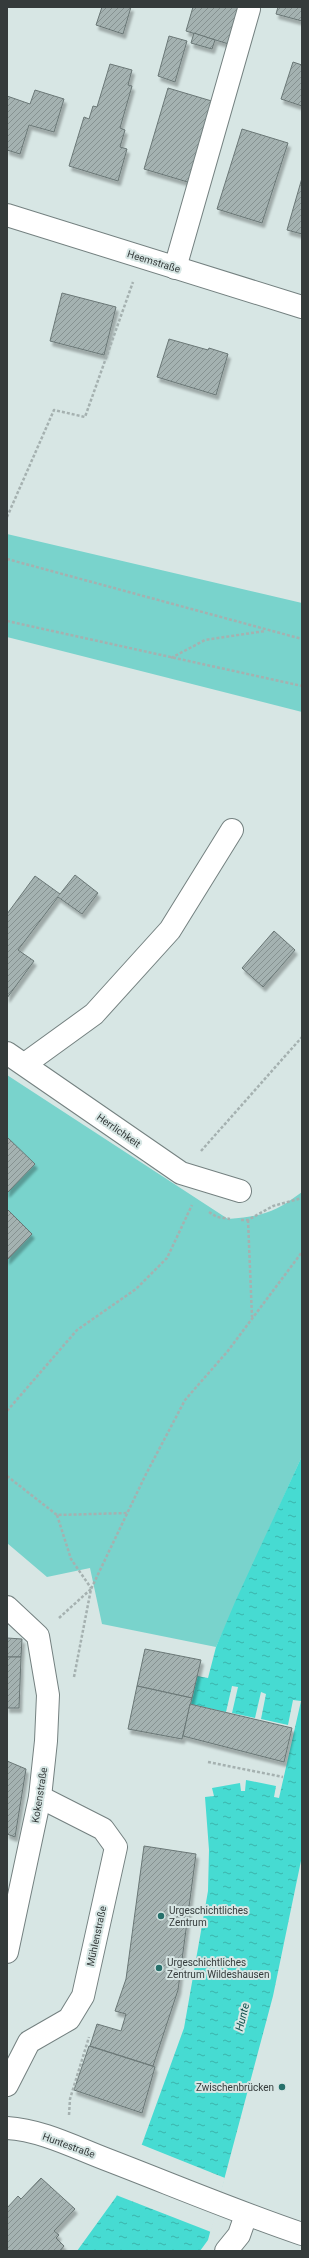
<svg xmlns="http://www.w3.org/2000/svg" width="309" height="2258" viewBox="0 0 309 2258" font-family="Roboto,sans-serif">
<style>
.park{fill:#79d3cc}
.water{fill:url(#water-ripples)}
.pier{fill:#d7e6e4}
.building{fill:url(#building-hatch);stroke:#6a7776;filter:url(#shadow)}
.lines{fill:none;stroke-linecap:round;stroke-linejoin:round}
.minor-casing{stroke:#748180;stroke-width:24}
.path{stroke:#a5b1b0;stroke-width:2.5;stroke-dasharray:3 2;stroke-linecap:butt}
.minor{stroke:#fff;stroke-width:22}
.poi-dot{fill:#26706b;stroke:#d7e6e4;stroke-width:1.5}
.labels{text-anchor:middle;stroke-width:4;stroke-linejoin:round;paint-order:stroke}
.street-label{font-size:10px;fill:#353b3b;stroke:#d7e6e4}
.poi-label{font-size:10px;fill:#353b3b;stroke:#d7e6e4;text-anchor:start}
.water-label{font-size:11px;font-style:italic;fill:#13524e;stroke:#d7e6e4}
</style>
<defs>
<pattern id="water-ripples" width="26" height="14" patternUnits="userSpaceOnUse"><rect width="26" height="14" fill="#46dbd2"/><path d="M2 4q2-2 4 0t4 0M15 11q2-2 4 0t4 0" fill="none" stroke="#3bb3ac"/></pattern>
<pattern id="building-hatch" width="6" height="6" patternUnits="userSpaceOnUse"><rect width="6" height="6" fill="#a4b2b1"/><path d="M-1 1l2-2M0 6l6-6M5 7l2-2" fill="none" stroke="#869291"/></pattern>
<filter id="shadow"><feDropShadow dx="2.5" dy="4.5" stdDeviation="1" flood-color="#0004"/></filter>
</defs>
<rect width="100%" height="100%" fill="#d7e6e4"/>
<g class="park">
<path d="M7,534L302,603V712L7,637Z"/>
<path d="M7,1075L228,1219C263,1216 274,1213 302,1192V1456L216,1647L102,1624L90,1568L47,1577L7,1543Z"/>
</g>
<path class="water" d="M302,1456V1856L273,1996L208,2240L200,2251H77L116,2197L142,2144L184,2028L208,1891L209,1850L205,1797L214,1796L212,1788L240,1783L241,1791H245L246,1780L276,1786L274,1797L279,1798L301,1701L293,1700L288,1725L261,1719L266,1694L261,1692L255,1718L232,1713L238,1687L232,1686L226,1712L190,1704L197,1676L208,1678L216,1647L235,1602Z"/>
<path class="pier" d="M140,2144L225,2178L211,2232L116,2195Z"/>
<g class="building">
<path d="M102,7H131L123,34L96,25Z"/>
<path d="M193,7H243L232,45L186,31Z"/>
<path d="M278,7H302V21L276,14Z"/>
<path d="M194,33L215,40L212,49L191,43Z"/>
<path d="M169,36L187,41L175,82L158,76Z"/>
<path d="M293,62L302,65V106L281,99Z"/>
<path d="M110,64L132,70L128,85L132,86L120,128L125,130L120,147L127,149L118,181L69,166L84,117L89,119L93,106L97,107Z"/>
<path d="M168,88L215,102L191,183L144,169Z"/>
<path d="M35,90L64,99L54,132L29,125L20,154L7,150V96L30,104Z"/>
<path d="M242,129L288,143L262,223L217,209Z"/>
<path d="M302,178V234L287,230Z"/>
<path d="M62,293L116,307L104,355L50,341Z"/>
<path d="M169,339L208,350L209,348L228,354L216,395L157,377Z"/>
<path d="M75,875L98,893L82,914L58,897L18,950L34,961L7,998V914L35,876L60,894Z"/>
<path d="M274,931L295,950L263,987L242,968Z"/>
<path d="M7,1137L35,1164L7,1193Z"/>
<path d="M7,1209L32,1234L7,1260Z"/>
<path d="M7,1638L22,1639L21,1657H7Z"/>
<path d="M145,1649L201,1660L192,1698L137,1686Z"/>
<path d="M7,1657H21L19,1708H7Z"/>
<path d="M137,1686L192,1698L182,1739L128,1729Z"/>
<path d="M190,1704L292,1728L284,1762L183,1736Z"/>
<path d="M7,1761L26,1769L15,1837L7,1834Z"/>
<path d="M144,1846L196,1854L178,1990L153,2066L90,2046L97,2024L121,2031L126,2014L115,2011L126,1979Z"/>
<path d="M89,2046L155,2067L142,2113L74,2090Z"/>
<path d="M41,2178L75,2209L54,2231L59,2235L56,2238L64,2246L60,2251H7V2208L18,2196L21,2199Z"/>
</g>
<g class="lines">
<g class="minor-casing">
<g id="minor">
<path d="M7,215L302,307"/>
<path d="M175,268L249,9"/>
<path d="M7,1053L181,1173L240,1191"/>
<path d="M25,1064L94,1014L170,930L232,830"/>
<path d="M7,1607L38,1636L48,1695L46,1741L40,1797L7,1952"/>
<path d="M7,2085L29,2042L69,2019L83,1996L116,1847L103,1829L40,1797"/>
<path d="M7,2128C42,2130 76,2148 108,2160C173,2185 237,2212 302,2234"/>
<path d="M226,2251L239,2235L246,2215"/>
</g>
</g>
<g class="path">
<path d="M7,517L54,410L85,417L133,282"/>
<path d="M7,559L302,639"/>
<path d="M7,621L302,686"/>
<path d="M171,658L205,640L265,631"/>
<path d="M201,1151L302,1037"/>
<path d="M209,1212L217,1217L230,1219"/>
<path d="M241,1220H248L273,1206L302,1198"/>
<path d="M248,1220L252,1317"/>
<path d="M7,1411L77,1330L136,1289L167,1258L192,1205"/>
<path d="M7,1476L57,1515L128,1513"/>
<path d="M57,1515L71,1559L91,1588"/>
<path d="M59,1618L91,1589"/>
<path d="M74,1677L91,1589L145,1476L185,1400L227,1352L302,1252"/>
<path d="M208,1762L283,1777"/>
<path d="M69,2115L70,2099L89,2037"/>
</g>
<use href="#minor" class="minor"/>
</g>
<g class="poi-dot">
<circle cx="161" cy="1916" r="4"/>
<circle cx="159" cy="1968" r="4"/>
<circle cx="282" cy="2087" r="4"/>
</g>
<g class="labels">
<g class="street-label">
<text transform="translate(154 261) rotate(17)" y="4">Heemstraße</text>
<text transform="translate(119 1130) rotate(35)" y="4">Herrlichkeit</text>
<text transform="translate(39 1795) rotate(-81)" y="4">Kokenstraße</text>
<text transform="translate(96 1936) rotate(-78)" y="4">Mühlenstraße</text>
<text transform="translate(69 2145) rotate(20)" y="4">Huntestraße</text>
</g>
<g class="poi-label">
<text x="169" y="1914">Urgeschichtliches<tspan x="169" dy="12">Zentrum</tspan></text>
<text x="167" y="1966">Urgeschichtliches<tspan x="167" dy="12">Zentrum Wildeshausen</tspan></text>
<text x="274" y="2091" text-anchor="end">Zwischenbrücken</text>
</g>
<g class="water-label">
<text transform="translate(242 2017) rotate(-76)" y="4">Hunte</text>
</g>
</g>
<rect width="309" height="2258" fill="none" stroke="#353b3b" stroke-width="16"/>
</svg>
